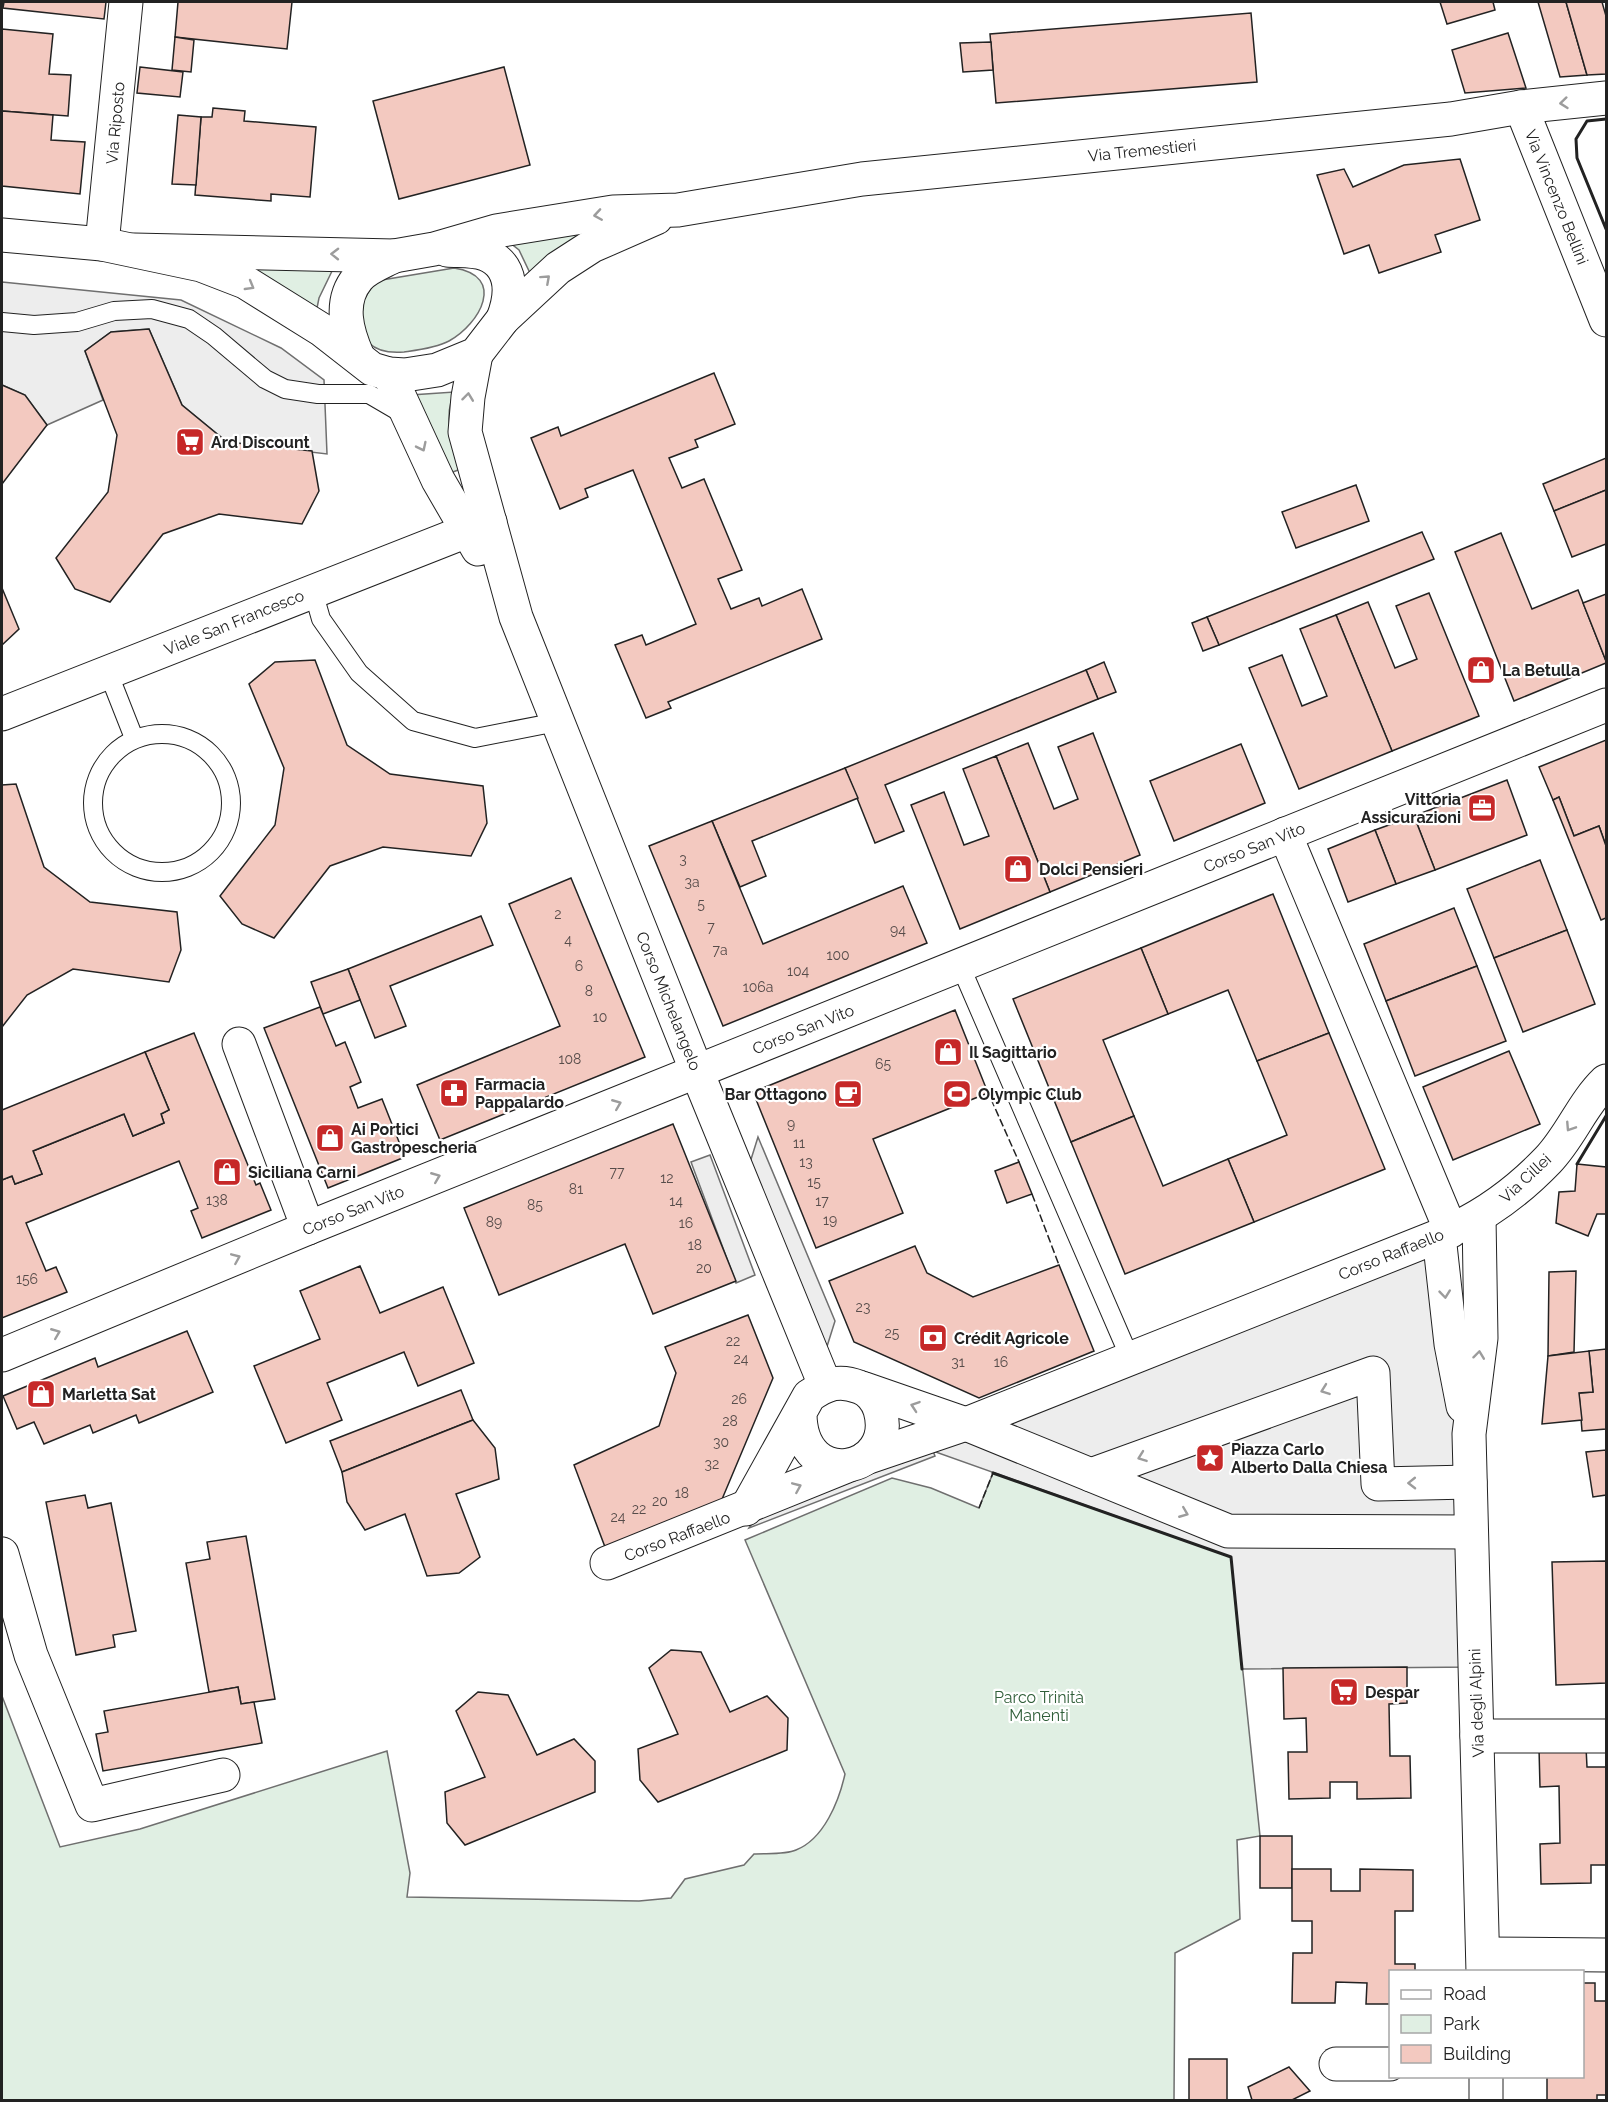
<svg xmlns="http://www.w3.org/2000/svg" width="1608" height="2102" viewBox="0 0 1608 2102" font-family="Raleway,sans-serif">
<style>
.green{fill:#e0efe3;stroke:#6f6f6f;stroke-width:1.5}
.parking{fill:#ededed;stroke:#6f6f6f;stroke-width:1.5}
.building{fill:#f3c9c0;stroke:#222;stroke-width:1.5}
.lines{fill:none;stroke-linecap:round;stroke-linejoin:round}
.service-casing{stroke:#222;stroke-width:20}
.minor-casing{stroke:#222;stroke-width:35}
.secondary-casing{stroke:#222;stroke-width:35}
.service{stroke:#fff;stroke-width:18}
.minor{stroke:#fff;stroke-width:33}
.secondary{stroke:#fff;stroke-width:33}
.fence{stroke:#222;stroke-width:1.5;stroke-dasharray:8 3;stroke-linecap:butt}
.wall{stroke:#222;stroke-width:3}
.oneway{stroke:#9c9c9c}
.labels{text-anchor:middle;stroke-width:4.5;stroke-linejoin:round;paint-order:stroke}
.number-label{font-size:14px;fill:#564c4a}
.street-label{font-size:16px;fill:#222;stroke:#fff}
.poi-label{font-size:16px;font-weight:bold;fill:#222;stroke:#fff;text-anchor:start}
.park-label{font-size:16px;fill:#2f5e38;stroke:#fff}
</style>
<rect width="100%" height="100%" fill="#fff"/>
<g class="green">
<path d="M585,231L530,273L519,250L509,242Z"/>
<path d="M334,267L319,298L316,313L245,268Z"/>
<path d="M454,268C507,276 480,324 449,341C436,348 418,350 404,352C392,353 378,352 369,343C362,336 360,319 357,309L376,281Z"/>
<path d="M454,392C443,419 452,442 461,469L450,473L411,395Z"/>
<path d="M993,1473L1231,1557L1260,1836L1237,1840L1240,1919L1175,1953L1174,2100H2V1696L60,1847L140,1829L387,1751L410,1873L407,1897L639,1901L671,1898L685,1879L744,1865L754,1854C766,1853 785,1855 796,1850C824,1839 839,1801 845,1774L745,1540L892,1478L931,1488L979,1508Z"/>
</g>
<g class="parking">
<path d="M2,282L181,300L281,348L324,380L327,454L227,442L182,405L149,329L111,332L85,351L103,400L47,425L25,395L2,385Z"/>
<path d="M758,1137L835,1321L824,1356L748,1169Z"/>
<path d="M710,1155L755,1275L736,1283L691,1162Z"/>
<path d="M1451,1231L1475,1667L1242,1669L1231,1557L933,1451L935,1456L749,1528L762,1508Z"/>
</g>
<g class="building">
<path d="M4,2H106L104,19L3,8Z"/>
<path d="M178,2H292L287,49L175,37Z"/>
<path d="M1440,2H1493L1495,10L1447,24Z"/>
<path d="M1538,2H1566L1587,75L1560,77Z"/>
<path d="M1566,2H1602L1606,16V74L1587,75Z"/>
<path d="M1251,13L1257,82L996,103L990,34Z"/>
<path d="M2,29L53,34L49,74L71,75L68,116L2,111Z"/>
<path d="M1508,33L1526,88L1465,93L1452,50Z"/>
<path d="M175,37L194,40L191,72L172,70Z"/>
<path d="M991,42L993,70L963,72L960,43Z"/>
<path d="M140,67L183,72L180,97L137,93Z"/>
<path d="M504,67L530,165L399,199L373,101Z"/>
<path d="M213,108L245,111L244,121L316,127L310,197L271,194V201L195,195L201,117H212Z"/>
<path d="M2,111L53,115L51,140L85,142L80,194L2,186Z"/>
<path d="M178,115L201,117L196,185L172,184Z"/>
<path d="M1460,159L1480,220L1435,235L1441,252L1379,273L1369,245L1344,254L1317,175L1344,169L1353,187L1404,165Z"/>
<path d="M149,329L182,405L227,442L312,451L319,491L302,524L219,514L163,534L110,602L75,589L56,558L108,492L117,435L85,351L111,332Z"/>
<path d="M714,373L735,424L695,440L698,447L669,458L682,488L704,479L742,570L718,579L731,609L759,598L762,606L802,589L822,639L668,702L671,708L646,718L615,645L642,635L646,645L696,624L633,470L585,489L588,497L560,509L531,438L558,427L561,436Z"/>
<path d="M2,385L25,395L47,425L2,484Z"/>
<path d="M1606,458V490L1554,511L1543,484Z"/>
<path d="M1356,485L1369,521L1296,548L1282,512Z"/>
<path d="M1606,490V544L1572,557L1554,511Z"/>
<path d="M1422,532L1434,559L1219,645L1207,617Z"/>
<path d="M1501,533L1532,609L1578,590L1606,661V663L1514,701L1455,552Z"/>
<path d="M2,588L19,629L2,645Z"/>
<path d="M1429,593L1479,716L1392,751L1336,615L1368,602L1395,668L1417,659L1396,606Z"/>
<path d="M1606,594V661L1583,603Z"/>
<path d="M1336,615L1392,751L1299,789L1249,668L1282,655L1302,706L1327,696L1300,629Z"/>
<path d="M1207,617L1219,645L1203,651L1192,623Z"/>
<path d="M315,660L347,745L390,774L483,786L487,823L471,856L383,847L330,866L274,938L242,924L220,896L275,825L284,768L249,684L275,662Z"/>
<path d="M1104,662L1116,692L1098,699L1086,670Z"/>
<path d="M1086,670L1098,699L885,785L904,831L875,843L845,768Z"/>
<path d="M1093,733L1140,855L1050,892L996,756L1028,743L1054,809L1078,799L1058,747Z"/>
<path d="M1606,740V846L1599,826L1574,836L1559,797L1553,800L1539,767Z"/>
<path d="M1241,744L1265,803L1174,841L1150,781Z"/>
<path d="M996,756L1050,892L960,929L911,805L944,792L964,845L989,836L963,769Z"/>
<path d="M845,768L858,798L752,841L766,876L740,887L712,821Z"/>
<path d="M1507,780L1527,835L1435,870L1414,816Z"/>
<path d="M16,784L44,867L90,902L177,912L181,950L169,982L73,969L27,995L2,1027V785Z"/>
<path d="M1559,797L1574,836L1599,826L1606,846V918L1601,920L1553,800Z"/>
<path d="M1414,816L1435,870L1396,884L1375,830Z"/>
<path d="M712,821L763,944L903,886L927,943L723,1026L649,846Z"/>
<path d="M1375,830L1396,884L1348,902L1328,849Z"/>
<path d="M1540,860L1567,930L1494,958L1467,889Z"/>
<path d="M571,878L645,1057L440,1140L417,1085L560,1026L509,904Z"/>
<path d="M1273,894L1329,1033L1257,1061L1228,990L1168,1014L1141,948Z"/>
<path d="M1454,908L1477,966L1386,1001L1364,944Z"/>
<path d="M481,916L493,945L390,986L406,1026L375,1038L348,969Z"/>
<path d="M1567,930L1595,1004L1523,1032L1494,958Z"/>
<path d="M1141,948L1168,1014L1103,1040L1134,1116L1071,1142L1013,999Z"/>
<path d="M1477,966L1506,1041L1415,1076L1386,1001Z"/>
<path d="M348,969L360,1000L323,1014L311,982Z"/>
<path d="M320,1007L336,1046L345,1042L361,1082L350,1087L358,1108L382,1099L405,1157L328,1188L264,1028Z"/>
<path d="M955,1010L988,1093L873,1139L903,1213L816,1248L753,1092Z"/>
<path d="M194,1033L256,1185L260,1183L271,1210L202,1238L191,1211L198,1208L179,1161L26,1223L46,1271L56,1267L67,1292L2,1318V1180L12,1176L15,1184L42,1174L33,1151L124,1114L133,1136L164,1123L161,1114L169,1110L145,1052Z"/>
<path d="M1329,1033L1385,1169L1254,1222L1228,1159L1287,1135L1257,1061Z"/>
<path d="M1509,1051L1540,1124L1453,1160L1423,1087Z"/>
<path d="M145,1052L169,1110L161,1114L164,1123L133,1136L124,1114L33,1151L42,1174L15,1184L12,1176L2,1180V1110Z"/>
<path d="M1134,1116L1163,1186L1228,1159L1254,1222L1125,1274L1071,1142Z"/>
<path d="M673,1124L736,1281L653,1314L625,1244L499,1295L464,1208Z"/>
<path d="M1019,1162L1032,1194L1007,1203L995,1171Z"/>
<path d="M1577,1164L1606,1167V1214H1597L1588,1236L1556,1223L1559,1192L1575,1191Z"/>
<path d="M915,1246L927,1273L973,1297L1059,1265L1094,1351L979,1398L854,1342L829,1281Z"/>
<path d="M360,1266L380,1313L443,1287L474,1363L418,1386L404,1352L327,1383L342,1420L286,1443L254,1366L320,1339L300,1291Z"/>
<path d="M1576,1271L1574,1352L1548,1356L1549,1272Z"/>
<path d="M748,1315L773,1378L720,1504L605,1547L574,1465L659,1426L676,1373L665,1347Z"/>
<path d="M187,1331L213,1392L139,1423L136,1415L93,1433L90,1425L44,1444L34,1422L17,1429L3,1396L95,1358L98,1367Z"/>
<path d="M1606,1349V1429L1582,1431L1579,1393L1593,1392L1589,1351Z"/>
<path d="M1589,1351L1593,1392L1579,1393L1582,1420L1542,1424L1548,1356Z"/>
<path d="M461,1390L473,1420L342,1472L330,1441Z"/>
<path d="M473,1420L495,1448L499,1479L456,1494L480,1557L459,1573L427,1576L405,1514L365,1530L347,1502L342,1472Z"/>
<path d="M1606,1450V1495L1593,1497L1586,1452Z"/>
<path d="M85,1495L88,1508L111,1503L136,1631L113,1635L115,1647L76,1655L46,1502Z"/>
<path d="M246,1536L275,1699L241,1704L238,1687L209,1692L186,1563L210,1559L207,1542Z"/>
<path d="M1606,1561V1683L1556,1685L1552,1562Z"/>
<path d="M671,1650L701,1652L730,1712L767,1696L788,1718L787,1750L658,1802L640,1780L638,1749L678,1734L649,1668Z"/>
<path d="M1407,1667V1703L1389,1704L1390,1756H1410L1411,1798L1357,1799V1782H1330V1798L1289,1799L1288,1752H1307L1306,1718L1284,1719L1283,1668Z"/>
<path d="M238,1687L241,1704L254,1702L262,1743L103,1771L96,1734L108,1732L104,1711Z"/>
<path d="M478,1692L508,1695L537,1755L574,1739L595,1761V1792L465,1845L447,1823L445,1792L485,1777L456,1711Z"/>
<path d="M1586,1747L1587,1767H1606V1865H1591V1883L1541,1884L1540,1844L1560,1843L1559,1786L1540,1787L1539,1748Z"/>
<rect x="1260" y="1836" width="32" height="52"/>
<path d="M1292,1869H1331V1891H1360V1869L1413,1870V1911H1395V1964H1415V1972H1390V2004H1366L1367,1983L1336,1982L1335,2003H1292L1293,1953H1312V1921H1292Z"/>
<path d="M1582,1983H1595V2001H1606V2095H1597V2100H1547V2076H1582Z"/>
<rect x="1189" y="2059" width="38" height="41"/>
<path d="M1289,2067L1310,2091L1292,2100H1252L1248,2087Z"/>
</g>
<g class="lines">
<g class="service-casing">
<g id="service">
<path d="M2,322L34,325L77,322L114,311L152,309L189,319L214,336L265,379L285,389L318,394H369L405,415"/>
<path d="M313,591L321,619L359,673L413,721L475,738L557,722"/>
<path d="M108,672L134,738"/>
<circle cx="162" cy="803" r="69"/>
<path d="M960,965L1130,1358"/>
</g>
</g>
<g class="minor-casing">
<g id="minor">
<path d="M1521,107L1606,320"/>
<path d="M102,244L126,2"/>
<path d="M476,354L468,397L465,432L516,617L697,1072L825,1385"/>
<path d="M389,374L438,480L478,549"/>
<path d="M2,714L490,522"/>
<path d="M239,1044L308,1228"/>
<path d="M1479,1217L1481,1338L1469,1434L1483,1972"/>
<path d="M1458,1227C1491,1211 1522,1187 1548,1160C1571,1136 1582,1104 1606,1081"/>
<path d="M1439,1236L1451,1344L1463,1406"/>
<path d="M865,1389L966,1424L1228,1531L1471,1532"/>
<path d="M866,1458L966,1424L1451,1231L1285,834"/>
<path d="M1091,1475L1373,1373L1378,1484L1470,1482"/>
<path d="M746,1509L809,1396C826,1384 839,1379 859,1387C869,1390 877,1400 880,1410C898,1473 801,1493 800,1414"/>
<path d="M2,1554L31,1655L92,1805L223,1775"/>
<path d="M607,1563L847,1466"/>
<path d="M1477,1736H1606"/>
<path d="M1483,1954L1606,1955"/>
<path d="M1336,2064H1390"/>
<path d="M1486,2076V2100"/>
</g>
</g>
<g class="secondary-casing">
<g id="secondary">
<path d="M2,235L102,244L201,265L245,282L322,330L372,369L389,374L405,375L437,370L476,354L503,319L558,268L592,246L656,218"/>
<path d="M134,250L394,256L434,249L496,231L613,212L678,210L862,179L1451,119L1521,107L1606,98"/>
<path d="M447,250C459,251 474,250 485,254C514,265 512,295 503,319"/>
<path d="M358,357C347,332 338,302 358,278C366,268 383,262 394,256"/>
<path d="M2,1355L308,1228L1606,705"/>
</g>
</g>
<use href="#service" class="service"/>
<use href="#minor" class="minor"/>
<use href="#secondary" class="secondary"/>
<g class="fence">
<path d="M991,1099L1019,1162"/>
<path d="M1032,1194L1059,1265"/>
<path d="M979,1508L993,1473"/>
</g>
<g class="wall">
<path d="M1606,119L1587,121L1576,139L1577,158L1606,229"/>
<path d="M1577,1164L1606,1116"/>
<path d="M993,1473L1231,1557L1242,1669"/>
</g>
</g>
<defs><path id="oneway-chevron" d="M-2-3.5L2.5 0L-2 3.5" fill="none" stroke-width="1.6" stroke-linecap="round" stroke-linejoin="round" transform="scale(1.5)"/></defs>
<g class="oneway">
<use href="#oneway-chevron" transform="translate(1564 103) rotate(174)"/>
<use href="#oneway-chevron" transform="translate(598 215) rotate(171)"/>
<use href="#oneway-chevron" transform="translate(335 254) rotate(-179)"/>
<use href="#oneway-chevron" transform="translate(546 279) rotate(-42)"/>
<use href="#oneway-chevron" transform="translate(250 286) rotate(30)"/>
<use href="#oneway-chevron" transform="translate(468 397) rotate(-83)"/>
<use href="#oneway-chevron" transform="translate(422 447) rotate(64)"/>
<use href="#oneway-chevron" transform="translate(617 1104) rotate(-22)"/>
<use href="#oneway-chevron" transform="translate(1570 1127) rotate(123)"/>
<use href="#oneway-chevron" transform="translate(436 1177) rotate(-22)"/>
<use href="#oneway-chevron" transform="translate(236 1258) rotate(-23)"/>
<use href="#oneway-chevron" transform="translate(1445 1294) rotate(84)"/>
<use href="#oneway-chevron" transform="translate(56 1333) rotate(-22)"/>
<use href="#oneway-chevron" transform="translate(1479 1355) rotate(-83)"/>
<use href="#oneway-chevron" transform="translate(1325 1390) rotate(160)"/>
<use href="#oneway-chevron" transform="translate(915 1406) rotate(-161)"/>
<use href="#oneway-chevron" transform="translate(1142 1457) rotate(160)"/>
<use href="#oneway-chevron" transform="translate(1412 1483) rotate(179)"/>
<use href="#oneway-chevron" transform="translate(797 1487) rotate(-23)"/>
<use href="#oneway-chevron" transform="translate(1184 1513) rotate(22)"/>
</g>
<defs>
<g id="supermarket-square" transform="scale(1.5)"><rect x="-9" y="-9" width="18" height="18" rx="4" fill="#c62828" stroke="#fff"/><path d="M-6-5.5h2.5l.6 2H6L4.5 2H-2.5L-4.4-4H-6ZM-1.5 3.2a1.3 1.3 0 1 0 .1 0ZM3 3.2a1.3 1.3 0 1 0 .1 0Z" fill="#fff"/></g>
<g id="shop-square" transform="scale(1.5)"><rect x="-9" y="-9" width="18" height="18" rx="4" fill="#c62828" stroke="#fff"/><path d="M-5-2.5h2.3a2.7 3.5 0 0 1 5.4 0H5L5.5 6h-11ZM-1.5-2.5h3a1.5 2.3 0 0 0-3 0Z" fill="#fff"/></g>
<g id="office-square" transform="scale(1.5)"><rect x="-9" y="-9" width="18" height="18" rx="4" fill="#c62828" stroke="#fff"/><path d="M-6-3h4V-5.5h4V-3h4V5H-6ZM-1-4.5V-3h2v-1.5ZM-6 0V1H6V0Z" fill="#fff"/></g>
<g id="pharmacy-square" transform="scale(1.5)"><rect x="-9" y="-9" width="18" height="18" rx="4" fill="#c62828" stroke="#fff"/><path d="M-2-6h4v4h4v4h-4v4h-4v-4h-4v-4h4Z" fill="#fff"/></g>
<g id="cafe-square" transform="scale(1.5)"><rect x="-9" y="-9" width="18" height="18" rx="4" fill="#c62828" stroke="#fff"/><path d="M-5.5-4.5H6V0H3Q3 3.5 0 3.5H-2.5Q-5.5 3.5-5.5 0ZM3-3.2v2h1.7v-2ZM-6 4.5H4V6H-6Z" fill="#fff"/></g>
<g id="stadium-square" transform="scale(1.5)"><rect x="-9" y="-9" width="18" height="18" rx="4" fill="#c62828" stroke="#fff"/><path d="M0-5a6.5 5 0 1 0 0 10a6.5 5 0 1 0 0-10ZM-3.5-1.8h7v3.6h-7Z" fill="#fff"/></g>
<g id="bank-square" transform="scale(1.5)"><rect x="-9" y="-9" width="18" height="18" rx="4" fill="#c62828" stroke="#fff"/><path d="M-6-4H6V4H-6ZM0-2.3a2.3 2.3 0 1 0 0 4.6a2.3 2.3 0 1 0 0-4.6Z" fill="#fff"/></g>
<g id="sight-square" transform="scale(1.5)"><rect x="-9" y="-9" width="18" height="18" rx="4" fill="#c62828" stroke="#fff"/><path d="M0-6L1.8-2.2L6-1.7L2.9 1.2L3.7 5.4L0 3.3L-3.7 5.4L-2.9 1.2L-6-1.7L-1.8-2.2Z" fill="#fff"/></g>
</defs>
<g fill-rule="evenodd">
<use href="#supermarket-square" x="190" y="442"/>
<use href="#shop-square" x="1481" y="670"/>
<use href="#office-square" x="1482" y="808"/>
<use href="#shop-square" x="1018" y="869"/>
<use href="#shop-square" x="948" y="1052"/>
<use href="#pharmacy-square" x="454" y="1093"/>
<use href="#cafe-square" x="848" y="1094"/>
<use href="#stadium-square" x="957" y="1094"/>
<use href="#shop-square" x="330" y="1138"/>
<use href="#shop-square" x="227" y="1172"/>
<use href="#bank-square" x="933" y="1338"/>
<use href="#shop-square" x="41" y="1394"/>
<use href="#sight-square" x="1210" y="1458"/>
<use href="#supermarket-square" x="1344" y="1692"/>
</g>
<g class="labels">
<g class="number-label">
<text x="683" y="864">3</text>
<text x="692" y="887">3a</text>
<text x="701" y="909">5</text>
<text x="558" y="919">2</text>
<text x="711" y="932">7</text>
<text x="898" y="935">94</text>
<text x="568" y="945">4</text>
<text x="720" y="955">7a</text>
<text x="838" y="960">100</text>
<text x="579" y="971">6</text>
<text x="798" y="976">104</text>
<text x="758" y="992">106a</text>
<text x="589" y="996">8</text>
<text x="600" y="1022">10</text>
<text x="570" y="1064">108</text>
<text x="883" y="1069">65</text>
<text x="791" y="1129">9</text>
<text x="799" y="1148">11</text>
<text x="806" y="1167">13</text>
<text x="617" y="1177">77</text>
<text x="667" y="1183">12</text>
<text x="814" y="1187">15</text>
<text x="576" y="1194">81</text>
<text x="217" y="1205">138</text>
<text x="676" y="1206">14</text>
<text x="822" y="1206">17</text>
<text x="535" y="1210">85</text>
<text x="830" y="1225">19</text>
<text x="494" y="1227">89</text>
<text x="686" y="1228">16</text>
<text x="695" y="1250">18</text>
<text x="704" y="1273">20</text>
<text x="27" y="1284">156</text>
<text x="863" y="1312">23</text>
<text x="892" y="1338">25</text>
<text x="733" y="1346">22</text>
<text x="741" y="1364">24</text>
<text x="958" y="1367">31</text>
<text x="1001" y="1367">16</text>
<text x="739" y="1404">26</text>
<text x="730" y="1426">28</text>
<text x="721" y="1447">30</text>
<text x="712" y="1469">32</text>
<text x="682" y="1498">18</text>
<text x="660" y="1506">20</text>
<text x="639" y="1514">22</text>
<text x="618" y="1522">24</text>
</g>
<g class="street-label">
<text transform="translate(115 123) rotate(-85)" y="6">Via Riposto</text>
<text transform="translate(1142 150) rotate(-6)" y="6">Via Tremestieri</text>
<text transform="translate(1557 197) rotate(68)" y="6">Via Vincenzo Bellini</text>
<text transform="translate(234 622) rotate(-22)" y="6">Viale San Francesco</text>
<text transform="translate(1254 847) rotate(-22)" y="6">Corso San Vito</text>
<text transform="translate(669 1001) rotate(68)" y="6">Corso Michelangelo</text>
<text transform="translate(803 1029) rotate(-22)" y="6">Corso San Vito</text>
<text transform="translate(1525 1178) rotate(-43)" y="6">Via Cillei</text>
<text transform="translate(353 1210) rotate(-22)" y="6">Corso San Vito</text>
<text transform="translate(1391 1254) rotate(-22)" y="6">Corso Raffaello</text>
<text transform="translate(677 1536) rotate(-21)" y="6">Corso Raffaello</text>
<text transform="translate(1476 1703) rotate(-92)" y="6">Via degli Alpini</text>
</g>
<g class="poi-label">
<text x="211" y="448">Ard Discount</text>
<text x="1502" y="676">La Betulla</text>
<text x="1461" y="805" text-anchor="end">Vittoria<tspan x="1461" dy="18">Assicurazioni</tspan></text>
<text x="1039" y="875">Dolci Pensieri</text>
<text x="969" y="1058">Il Sagittario</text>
<text x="475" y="1090">Farmacia<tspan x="475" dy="18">Pappalardo</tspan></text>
<text x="827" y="1100" text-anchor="end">Bar Ottagono</text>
<text x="978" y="1100">Olympic Club</text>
<text x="351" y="1135">Ai Portici<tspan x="351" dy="18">Gastropescheria</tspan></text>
<text x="248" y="1178">Siciliana Carni</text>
<text x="954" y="1344">Crédit Agricole</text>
<text x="62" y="1400">Marletta Sat</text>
<text x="1231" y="1455">Piazza Carlo<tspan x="1231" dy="18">Alberto Dalla Chiesa</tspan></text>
<text x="1365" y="1698">Despar</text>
</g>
<g class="park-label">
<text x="1039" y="1703">Parco Trinità<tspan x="1039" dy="18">Manenti</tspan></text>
</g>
</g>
<rect width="1608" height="2102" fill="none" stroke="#222222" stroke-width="6"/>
<rect x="1389" y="1970" width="195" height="108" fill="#ffffff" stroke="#a7a7a7" stroke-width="1.5"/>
<rect x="1401" y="1990" width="30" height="9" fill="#ffffff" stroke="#a7a7a7" stroke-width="1.5"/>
<text x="1443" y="2000" font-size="18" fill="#222222">Road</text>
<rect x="1401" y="2015" width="30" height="18" fill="#e0efe3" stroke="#a7a7a7" stroke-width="1.5"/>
<text x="1443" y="2030" font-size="18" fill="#222222">Park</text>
<rect x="1401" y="2045" width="30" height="18" fill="#f3c9c0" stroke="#a7a7a7" stroke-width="1.5"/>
<text x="1443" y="2060" font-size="18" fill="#222222">Building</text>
</svg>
